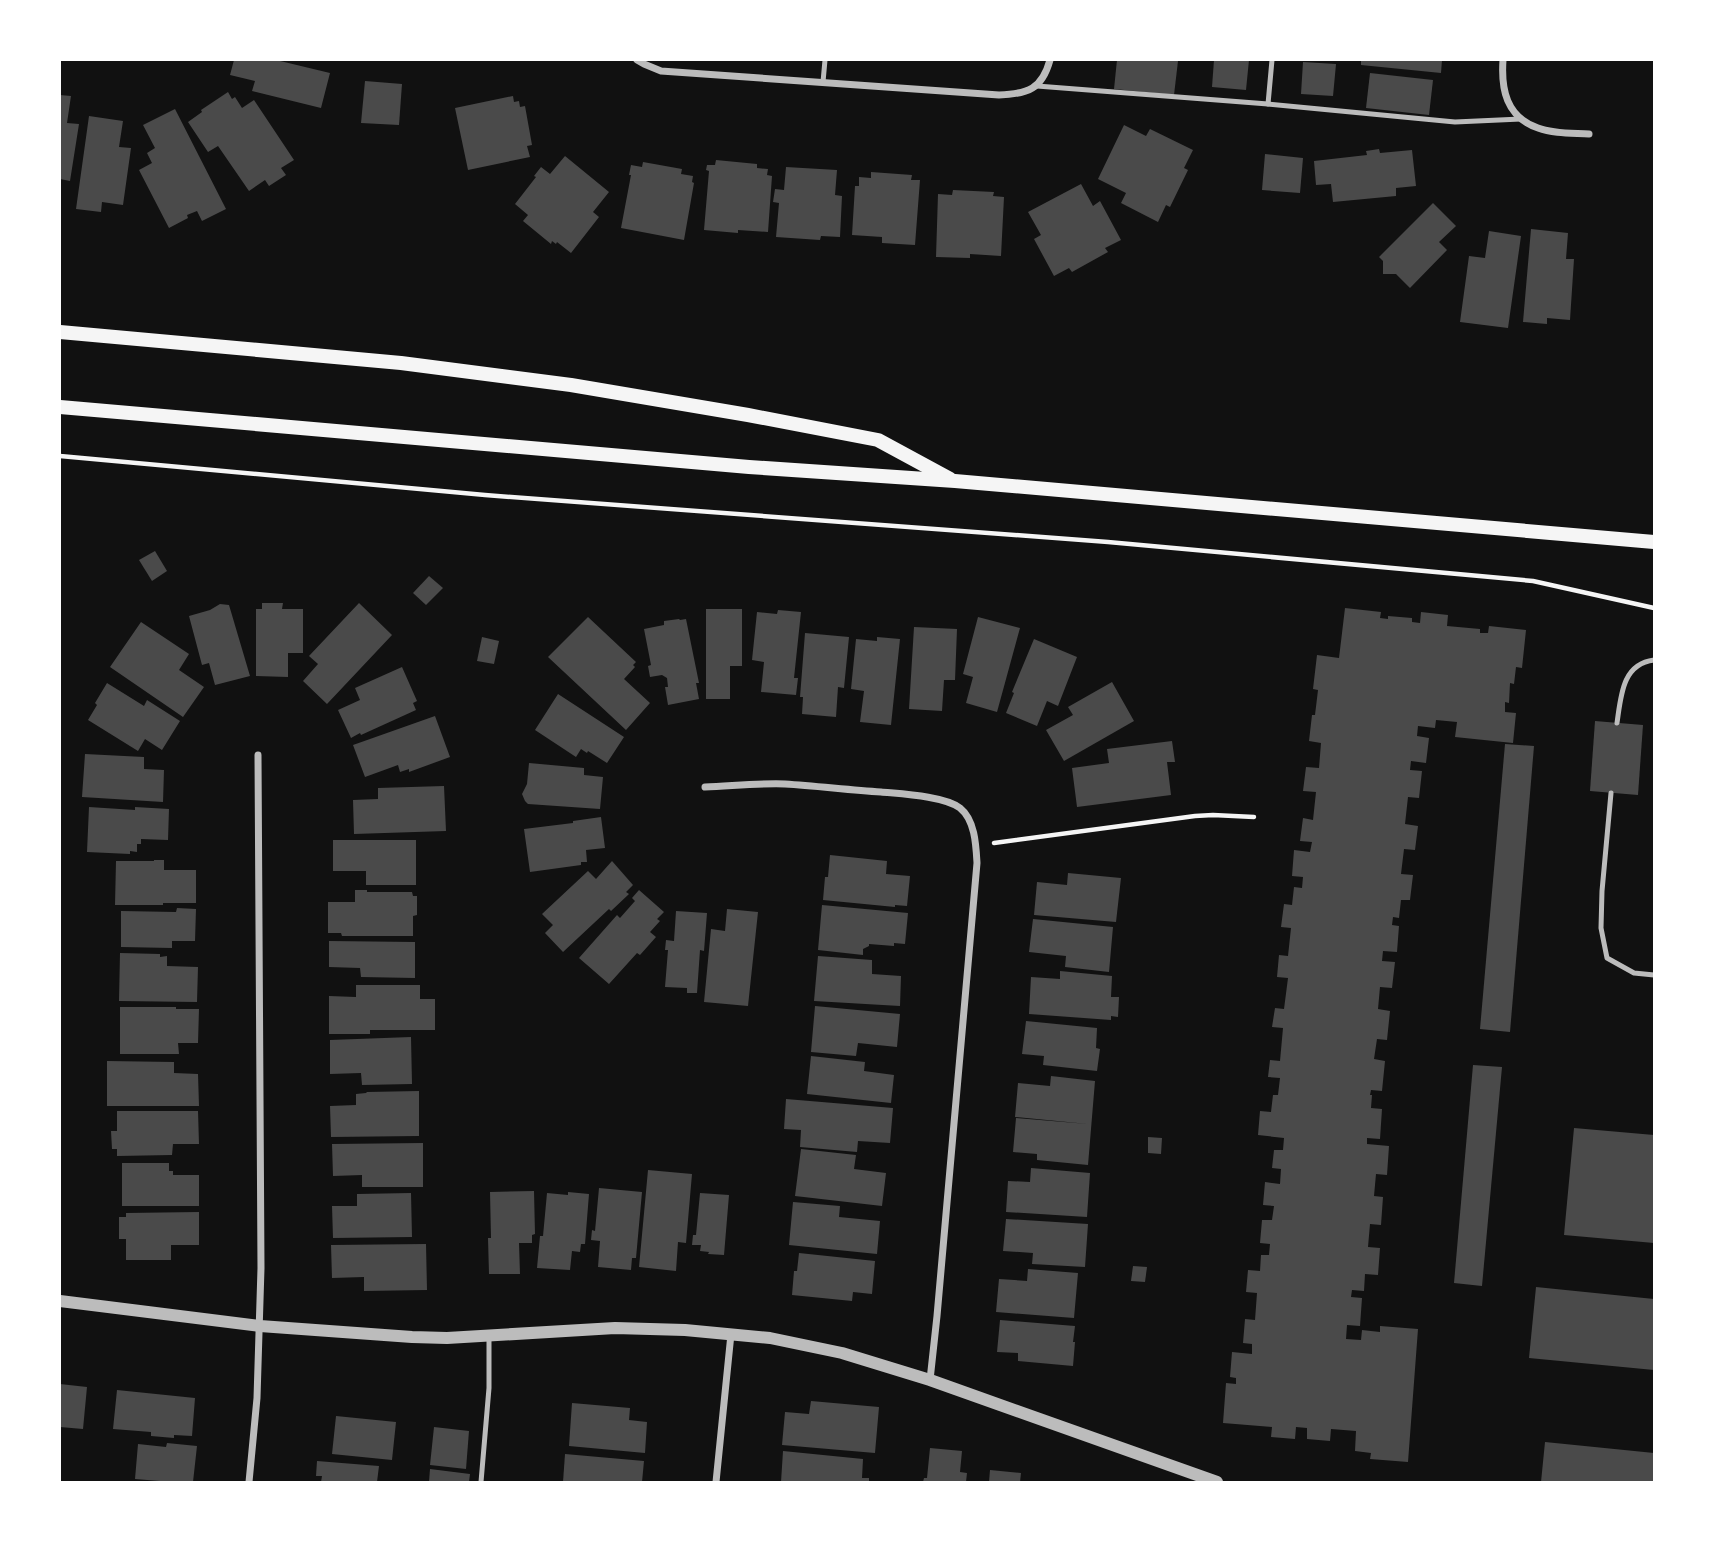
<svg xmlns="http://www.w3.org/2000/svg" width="1714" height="1542" viewBox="0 0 1714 1542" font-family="Overpass,sans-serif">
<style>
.building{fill:#4a4a4a}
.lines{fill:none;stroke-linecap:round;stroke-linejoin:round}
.path{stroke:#f5f5f5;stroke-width:4.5}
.service{stroke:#bcbcbc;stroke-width:5}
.minor{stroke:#bcbcbc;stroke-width:7}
.tertiary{stroke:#bcbcbc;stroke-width:12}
.secondary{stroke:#f5f5f5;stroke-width:14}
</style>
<rect width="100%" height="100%" fill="#111"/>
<g class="building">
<path d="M234,60H276L330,73L321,108L252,91L255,81L230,75Z"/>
<path d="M1117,60L1178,61L1174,95L1114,89Z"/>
<path d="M1214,60H1249L1246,90L1212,87Z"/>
<path d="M1361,60H1442L1441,73L1361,65Z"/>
<path d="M1303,62L1336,64L1333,96L1301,94Z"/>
<path d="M1370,73L1433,80L1429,115L1366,108Z"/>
<path d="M365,81L402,84L399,125L361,123Z"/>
<path d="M228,92L232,99L235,97L242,108L254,100L294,160L281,168L286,175L269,186L265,180L249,191L218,146L208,152L188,122L202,112L201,110Z"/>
<path d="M60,95L71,96L67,123L79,124L70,181L60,179Z"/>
<path d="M513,96L514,102L519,101L520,107L525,106L532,145L527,146L530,157L468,170L455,108Z"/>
<path d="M175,109L226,209L202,221L197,211L187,215L188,218L169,228L139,170L152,163L147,153L155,148L143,125Z"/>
<path d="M89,116L123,121L119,147L131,148L123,205L102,202L101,212L76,209Z"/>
<path d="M1124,125L1146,136L1150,129L1193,150L1184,168L1188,170L1170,207L1166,205L1158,222L1121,203L1126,193L1098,179Z"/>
<path d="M1379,149L1380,153L1412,150L1416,186L1396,188V196L1333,202L1331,184L1316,185L1314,161L1367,155L1366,151Z"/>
<path d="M1265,154L1303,158L1300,193L1262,190Z"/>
<path d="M565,156L609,192L593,212L599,217L571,253L557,242L556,244L552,241L551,244L523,221L528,215L515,204L536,177L534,176L541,167L550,174Z"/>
<path d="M716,160L757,164V168L768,169L767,175L772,176L768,232L738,230V233L704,230L709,171L706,170L707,165H715Z"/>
<path d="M643,162L682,169L681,174L693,176L692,182L694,183L684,240L621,228L631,175H629L631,165L642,167Z"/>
<path d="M786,167L837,170L835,195L842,196L840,237L821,236L820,240L776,237L779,203L773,202L775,189L784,190Z"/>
<path d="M871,172L912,175L911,180H920L915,245L882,243V237L852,235L855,186H859V177L871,178Z"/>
<path d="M1081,184L1093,206L1100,201L1121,240L1105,248L1108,252L1072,272L1069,268L1054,276L1034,239L1041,235L1028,212Z"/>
<path d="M953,190L994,192L993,196L1004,197L1001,256L970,254V258L936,257L938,194L952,195Z"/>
<path d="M1433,203L1456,226L1439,242L1447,250L1410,288L1396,274H1383V261L1379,257Z"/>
<path d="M1531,229L1568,233L1566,259H1574L1570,320L1547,318V324L1523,322Z"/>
<path d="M1489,231L1521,236L1508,328L1460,322L1469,256L1485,258Z"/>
<path d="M155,551L167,571L152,581L139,560Z"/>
<path d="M429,576L443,588L426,605L413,593Z"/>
<path d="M262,603H283L282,609H303V653H288V677L256,676V609H262Z"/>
<path d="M359,603L392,635L327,704L303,681L318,664L309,656Z"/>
<path d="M220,604L229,605L250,676L215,685L209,663L202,665L189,616L210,610Z"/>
<path d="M1345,608L1381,612L1380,618L1388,619V616L1412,618V622L1420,623L1421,612L1448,615L1447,626L1480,629V633H1488L1489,626L1526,630L1522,668L1516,667L1514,684L1510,683L1509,703L1505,702V712L1516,713L1513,743L1455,737L1457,722L1436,720L1435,728L1418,726L1417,736L1429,738L1426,763L1411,761L1410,770L1422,771L1419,798L1408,797L1405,824L1418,826L1415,850L1404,849L1401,874L1413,875L1410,900H1401L1399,918L1393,917L1392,925L1399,926L1397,952L1383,951L1382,961L1395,962L1392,988L1380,987L1378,1009L1390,1011L1387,1040L1377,1039L1374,1059L1385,1061L1382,1091L1371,1090L1370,1095H1372L1371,1108L1382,1109L1380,1139L1367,1138V1144L1389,1146L1387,1175L1376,1174L1374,1196L1383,1197L1381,1225L1370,1224L1368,1247L1380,1248L1378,1275L1365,1274L1364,1291L1352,1290L1351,1297L1362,1298L1360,1326L1347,1325L1346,1339L1361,1340L1362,1330L1380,1332V1326L1418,1329L1408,1462L1370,1459L1371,1453L1355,1451L1356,1431L1331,1429L1330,1441L1307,1439V1428L1296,1427L1295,1439L1271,1437L1272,1427L1223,1423L1226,1383L1236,1384V1378L1230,1377L1232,1352L1252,1354V1344L1243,1343L1245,1319L1255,1320L1257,1293L1246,1292L1248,1270L1260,1271L1261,1255H1269L1270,1244L1260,1243L1262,1220H1272L1274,1206L1263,1205L1265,1182L1280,1184L1281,1169L1272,1168L1274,1150H1283L1284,1138L1258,1135L1260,1111L1271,1112L1273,1095H1278L1280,1078L1268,1077L1270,1060L1280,1061L1283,1028L1272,1027L1275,1008L1284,1009L1288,978L1277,977L1279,955L1288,956L1291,928L1281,927L1284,904L1292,905L1294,887L1302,888L1303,877L1292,876L1294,850L1310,852L1312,842L1300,841L1303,818L1313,820L1316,792L1303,791L1306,767L1319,768L1321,743L1309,741L1312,715H1315L1318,690L1313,689L1317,655L1339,658Z"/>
<path d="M706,609H742V666H730V699H706Z"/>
<path d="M778,610L801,612L794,678H798L796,695L761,692L764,662L752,660L757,612L777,614Z"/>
<path d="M588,617L636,662L633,665L635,667L624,679L650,703L626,730L548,657Z"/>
<path d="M978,617L1020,628L997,712L966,703L973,677L963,674Z"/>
<path d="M679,619L680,620L686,619L699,683H696L699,699L668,705L665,687H668L667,678L662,675L650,677L648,666L651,665L644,629L664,625V621Z"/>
<path d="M141,622L189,654L179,670L204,687L183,717L110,667Z"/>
<path d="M914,627L957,629L955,680H944L942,711L909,709Z"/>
<path d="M805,633L849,637L844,688L838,687L836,717L802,714L803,697H800Z"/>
<path d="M482,637L499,641L494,664L477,661Z"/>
<path d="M877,637L900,639L891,725L860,722L864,691L851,689L856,639L877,641Z"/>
<path d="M1034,639L1077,657L1058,706L1047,701L1037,726L1006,713L1014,693L1012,692Z"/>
<path d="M402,667L417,701L413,703L416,710L361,735L360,733L351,738L338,710L360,700L355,688Z"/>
<path d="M1112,682L1134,721L1064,761L1046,730L1073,715L1068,707Z"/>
<path d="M107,683L144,706L147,700L180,721L162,750L145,739L138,751L88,720L97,705L95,703Z"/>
<path d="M558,694L624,737L607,763L588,751L587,753L581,749L576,757L535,730Z"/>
<path d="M435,716L450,757L409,772V769L400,772L398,765L365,777L353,745Z"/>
<path d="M1595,721L1643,725L1638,795L1590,791Z"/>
<path d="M1172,741L1175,762H1167L1171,795L1077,807L1072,768L1109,763L1107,749Z"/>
<path d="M1505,744L1534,746L1510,1032L1480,1029Z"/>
<path d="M85,754L144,757V769L164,770L163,802L82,797Z"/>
<path d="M529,763L584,768V775L603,777L600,809L528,804L525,801L522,794L527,784Z"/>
<path d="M444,786L446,831L354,834L353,800L378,799V788Z"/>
<path d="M89,807L135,810V807L169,809L168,840L141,839V844H137V852L130,851V854L87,852Z"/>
<path d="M601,817L605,848L586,850L587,862H581V865L530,872L524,829L573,823V821Z"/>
<path d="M333,840H416V885H366V871H333Z"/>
<path d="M830,855L887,861L886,874L910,876L907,906L895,905V907L823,900L825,877H828Z"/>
<path d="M154,860H164V870H196V903H163V905H115L116,861H154Z"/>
<path d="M612,861L633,885L626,892L629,894L611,911L609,909L563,952L545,933L553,925L542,914L588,871L596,879Z"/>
<path d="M1068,873L1121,878L1116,922L1034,915L1037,882L1067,885Z"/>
<path d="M355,890H367V892H412L413,896H417V915L413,916V936H342L341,933H328V902H355Z"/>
<path d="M639,890L664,912L657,919L660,921L650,932L656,937L640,955L637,953L609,984L579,958L617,915L620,918L635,901L632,898Z"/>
<path d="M822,905L908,913L905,944L894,943V946L869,944V946L863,949V955L818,950Z"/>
<path d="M177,908L196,909L195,941H172V948L121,947V911L176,912Z"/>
<path d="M727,909L758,912L748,1006L704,1002L711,929L725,931Z"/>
<path d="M676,911L707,913L704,951L700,950L697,993H687V988L665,987L668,950H665L666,940L674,941Z"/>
<path d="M1033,919L1113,927L1109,972L1065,967L1066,956L1029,952Z"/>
<path d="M329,941L415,942V978L361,977L360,968L329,967Z"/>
<path d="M120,953L160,954V957L167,956V966L198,967L197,1002L119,1001Z"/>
<path d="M818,956L872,960V974L901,976L900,1006L814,1001Z"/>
<path d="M1060,971L1112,976L1111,997H1119L1118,1017L1111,1016V1020L1029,1014L1031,977L1060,979Z"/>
<path d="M356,985H420V999H435V1030H370V1034H329V996L356,997Z"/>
<path d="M815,1006L900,1014L897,1047L858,1043L856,1056L811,1052Z"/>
<path d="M120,1007H176V1009H199L198,1043H178L179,1054H120Z"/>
<path d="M1026,1021L1097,1028L1096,1048L1100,1049L1097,1071L1043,1065L1044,1056L1022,1054Z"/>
<path d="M411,1037L412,1084L362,1085L361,1073L330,1074V1040Z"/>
<path d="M811,1056L865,1062L864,1071L894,1075L891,1103L807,1094Z"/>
<path d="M107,1061L174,1062V1073L198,1074L199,1106H107Z"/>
<path d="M1473,1065L1502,1067L1482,1286L1454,1283Z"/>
<path d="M1051,1076L1095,1081L1088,1165L1037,1160V1154L1013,1152L1016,1118L1088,1124L1015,1117L1018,1083L1050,1086Z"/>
<path d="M419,1091V1136L331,1137L330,1106L356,1105V1094L366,1093L367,1092Z"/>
<path d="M786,1099L893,1108L890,1143L858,1141L857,1152L800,1147L801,1130L784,1129Z"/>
<path d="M117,1111H198L199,1144H173L172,1155L117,1156V1149H112L111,1131H117Z"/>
<path d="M1574,1128L1654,1135V1243L1564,1235Z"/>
<path d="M1148,1137L1162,1138L1161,1154L1148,1153Z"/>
<path d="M423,1143V1187H362V1175L333,1176L332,1144Z"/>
<path d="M801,1149L856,1155L854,1169L886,1173L882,1206L795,1196Z"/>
<path d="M122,1163H169V1171H173V1175H199V1206H122Z"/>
<path d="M1031,1168L1090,1173L1087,1217L1006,1212L1008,1181L1030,1182Z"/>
<path d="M648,1170L692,1174L686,1243L678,1242L676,1271L639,1267Z"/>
<path d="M599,1188L642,1192L636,1258H632L631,1270L598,1267L600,1241L591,1240L592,1230L595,1231Z"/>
<path d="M534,1191L535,1234L532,1235V1243H519L520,1274H489L488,1238H491L490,1192Z"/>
<path d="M568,1192L589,1194L585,1244H581L580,1252L572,1251L570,1270L537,1268L540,1236H543L547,1193L568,1195Z"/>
<path d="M411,1193L412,1237L333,1238L332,1206H357V1194Z"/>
<path d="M700,1193L729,1195L724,1255L708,1254L709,1252L700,1251L701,1245H692L693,1235H696Z"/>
<path d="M793,1202L840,1206L839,1217L880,1221L877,1254L789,1245Z"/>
<path d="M199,1212V1245H171V1260H126V1239H119V1217H126V1213Z"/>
<path d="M1006,1219L1088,1224L1085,1267L1032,1264L1033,1253L1003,1251Z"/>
<path d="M426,1244L427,1290L364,1291V1277L332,1278L331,1245Z"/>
<path d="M799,1253L875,1261L872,1294L853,1292L852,1301L792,1295L794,1271H797Z"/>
<path d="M1133,1266L1147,1267L1145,1282L1131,1281Z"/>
<path d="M1028,1269L1078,1273L1074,1318L996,1312L999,1279L1027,1281Z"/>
<path d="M1536,1287L1654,1299V1370L1529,1358Z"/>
<path d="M1000,1320L1075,1326L1073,1342H1075L1073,1366L1018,1361V1353L997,1352Z"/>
<path d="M60,1384L87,1387L83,1429L60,1427Z"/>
<path d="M117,1390L195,1398L192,1436L174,1435V1438L151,1436V1432L113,1429Z"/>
<path d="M811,1401L879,1407L875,1453L782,1445L785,1412L809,1414Z"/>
<path d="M572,1403L630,1408L629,1420L647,1422L645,1453L569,1446Z"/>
<path d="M336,1416L396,1422L392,1460L332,1454Z"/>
<path d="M434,1427L469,1431L466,1469L430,1465Z"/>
<path d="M1545,1442L1654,1453V1482H1541Z"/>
<path d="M167,1443L197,1446L193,1482H172L135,1479L138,1444L166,1447Z"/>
<path d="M930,1448L962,1451L960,1472L967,1473L966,1482H923L924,1478H927Z"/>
<path d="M783,1451L863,1459L862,1478H869V1482H781Z"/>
<path d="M565,1454L644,1461L642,1482H563Z"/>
<path d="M317,1461L379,1466L377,1482H321L322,1476H316Z"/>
<path d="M430,1469L470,1474L469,1482H429Z"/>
<path d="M990,1470L1021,1473L1020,1482H989Z"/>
</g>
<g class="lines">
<g class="path">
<path d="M60,456L485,495L1108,542L1533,581L1654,608"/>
<path d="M994,843L1195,816L1213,815L1254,817"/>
</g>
<g class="service">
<path d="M823,82L825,60"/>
<path d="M1037,86L1268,104L1455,122L1521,119"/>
<path d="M1268,104L1272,60"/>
<path d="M1617,723C1621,696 1622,664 1654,660"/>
<path d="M1611,793L1602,891L1601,928L1607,958L1634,973L1654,975"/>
<path d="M481,1482L489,1388V1335"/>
</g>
<g class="minor">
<path d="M637,60L644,64L661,71L999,95C1028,94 1042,89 1050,60"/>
<path d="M1503,60C1501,89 1506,117 1538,128C1554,134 1572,133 1589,134"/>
<path d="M705,787C732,786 759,783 785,784C817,786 849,790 881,792C901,794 944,796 960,808C975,820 976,845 977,863L937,1316L930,1380"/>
<path d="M249,1482L257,1398L261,1268L258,755"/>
<path d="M716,1482L731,1334"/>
</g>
<path class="tertiary" d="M60,1301L260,1326L412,1337L447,1338L615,1328L685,1330L770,1338L842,1353L930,1380L1217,1482"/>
<g class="secondary">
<path d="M60,332L401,363L571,385L748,415L878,440L950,479"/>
<path d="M60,407L749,467L955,481L1654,542"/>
</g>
</g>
<rect width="1714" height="1542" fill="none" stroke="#ffffff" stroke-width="122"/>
</svg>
